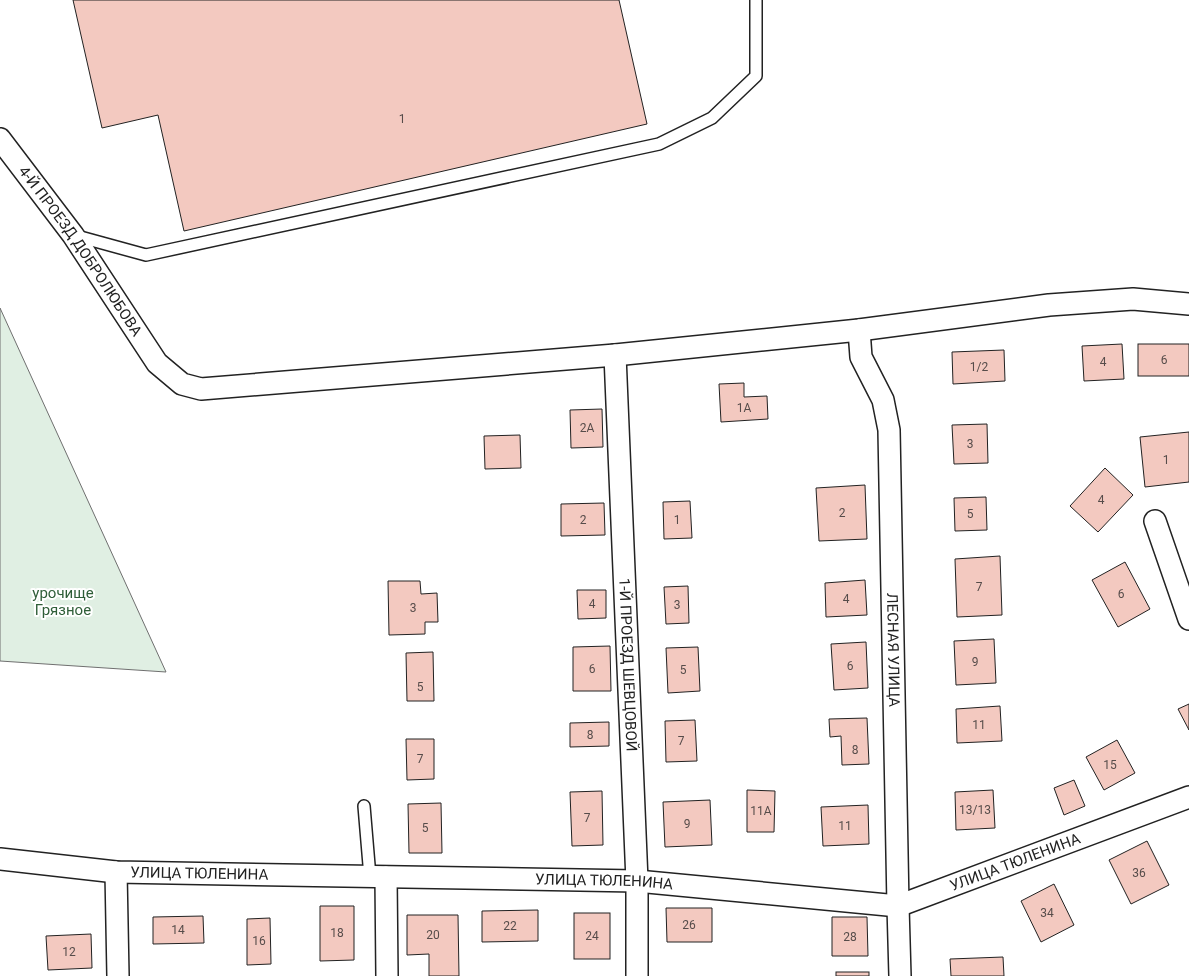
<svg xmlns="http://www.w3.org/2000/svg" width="1189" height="976" viewBox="0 0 1189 976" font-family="Roboto,sans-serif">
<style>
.green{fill:#e0efe3;stroke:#6f6f6f}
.building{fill:#f3c9c0;stroke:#222}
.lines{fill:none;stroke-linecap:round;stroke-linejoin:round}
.lane-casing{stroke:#222;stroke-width:14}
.street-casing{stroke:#222;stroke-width:24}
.lane{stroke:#fff;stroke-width:11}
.street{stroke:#fff;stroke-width:21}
.labels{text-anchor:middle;stroke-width:4;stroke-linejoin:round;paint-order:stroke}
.number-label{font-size:12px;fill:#564c4a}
.street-label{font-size:15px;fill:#222;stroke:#fff}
.park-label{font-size:15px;fill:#2f5e38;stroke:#fff}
</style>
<rect width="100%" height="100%" fill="#fff"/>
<path class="green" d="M0,308L166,672L0,661Z"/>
<g class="building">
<path d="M73,0H619L647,124L184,231L158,115L102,128Z"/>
<path d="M1122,344L1124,379L1084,381L1082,346Z"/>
<rect x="1138" y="344" width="51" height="32"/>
<path d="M1004,350L1005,381L953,384L952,352Z"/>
<path d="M744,383V397L767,396L768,419L721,422L719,384Z"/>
<path d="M602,409L603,447L571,448L570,410Z"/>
<path d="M987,424L988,463L954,464L952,425Z"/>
<path d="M1189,432V482L1145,487L1140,437Z"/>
<path d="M520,435L521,468L485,469L484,436Z"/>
<path d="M1105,468L1133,495L1098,532L1070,506Z"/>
<path d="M865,485L867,539L819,541L816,488Z"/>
<path d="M986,497L987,530L955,531L954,498Z"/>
<path d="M690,501L692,538L664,539L663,502Z"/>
<path d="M604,503L605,535L561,536V504Z"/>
<path d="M1000,556L1002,615L957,617L955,559Z"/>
<path d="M1125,562L1150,609L1118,627L1092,580Z"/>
<path d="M865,580L867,615L826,617L825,583Z"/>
<path d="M388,581H420L421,594L437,593L438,622H425V634L389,635Z"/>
<path d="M688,586L689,623L666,624L664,587Z"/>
<path d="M577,590H606V618L578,619Z"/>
<path d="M994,639L996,683L956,685L954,641Z"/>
<path d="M866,642L868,688L834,690L831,644Z"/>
<path d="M610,646L611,691H573V647Z"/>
<path d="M698,647L700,691L668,693L666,648Z"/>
<path d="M433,652L434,701H407L406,653Z"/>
<path d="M1189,704V730L1178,709Z"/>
<path d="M1000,706L1002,741L957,743L956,709Z"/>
<path d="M867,718L869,764L842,765L841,736L830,737L829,719Z"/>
<path d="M695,720L697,761L666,762L665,721Z"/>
<path d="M609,722V746L570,747V723Z"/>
<path d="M406,739H434V779L407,780Z"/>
<path d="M1117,740L1135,773L1104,790L1086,757Z"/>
<path d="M1074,780L1085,806L1064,815L1054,788Z"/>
<path d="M747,790L775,791L774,832H747Z"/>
<path d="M993,790L995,828L956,830L955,792Z"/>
<path d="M602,791L603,845L572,846L570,792Z"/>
<path d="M710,800L712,845L665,847L663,802Z"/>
<path d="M441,803L442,853H409L408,804Z"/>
<path d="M868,805L869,844L823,846L821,807Z"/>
<path d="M1147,841L1169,885L1131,904L1109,860Z"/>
<path d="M1054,884L1074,925L1041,942L1021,901Z"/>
<path d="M320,906H354V960L320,961Z"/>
<path d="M666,908H712V942H667Z"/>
<path d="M538,910V941L482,942V911Z"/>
<rect x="574" y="913" width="36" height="46"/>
<path d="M407,915H458L459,976H429V954L407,955Z"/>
<path d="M203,916L204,943L153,944V917Z"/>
<path d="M832,917H867L868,956H832Z"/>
<path d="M270,918L271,964L247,965V919Z"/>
<path d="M91,934L92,968L48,970L46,936Z"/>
<path d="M1003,957L1004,976H951L950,959Z"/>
<rect x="836" y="972" width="33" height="4"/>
</g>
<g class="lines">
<g class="lane-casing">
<g id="lane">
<path d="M73,235L146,255L659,144L712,118L756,76V0"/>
<path d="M364,806L370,877"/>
</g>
</g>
<g class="street-casing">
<g id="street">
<path id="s1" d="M0,139L73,235L157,363L182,384L201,389L615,355L859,330L1049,305L1133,299L1189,304"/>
<path id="s2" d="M859,330L861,357L883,400L889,430L898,906L900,976"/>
<path id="s3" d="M615,355L637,881V976"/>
<path d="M1155,521L1189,619"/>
<path id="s4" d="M0,859L116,872L637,881L898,906L1189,797"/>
<path d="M116,872L118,976"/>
<path d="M386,877L387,976"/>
</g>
</g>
<use href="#lane" class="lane"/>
<use href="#street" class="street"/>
</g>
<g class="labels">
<g class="number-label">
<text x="402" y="123">1</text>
<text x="1164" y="364">6</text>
<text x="1103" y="366">4</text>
<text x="979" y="371">1/2</text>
<text x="744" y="412">1А</text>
<text x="587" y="432">2А</text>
<text x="970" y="448">3</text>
<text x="1166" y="464">1</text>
<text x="1101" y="504">4</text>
<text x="842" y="517">2</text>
<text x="970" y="518">5</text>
<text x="583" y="524">2</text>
<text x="677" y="524">1</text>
<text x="979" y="591">7</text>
<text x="1121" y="598">6</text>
<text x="846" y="603">4</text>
<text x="592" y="608">4</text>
<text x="677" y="609">3</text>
<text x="413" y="612">3</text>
<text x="975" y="666">9</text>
<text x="850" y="670">6</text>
<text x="592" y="673">6</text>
<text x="683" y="674">5</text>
<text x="420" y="691">5</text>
<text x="979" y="729">11</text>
<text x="590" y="739">8</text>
<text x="681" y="745">7</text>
<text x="855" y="754">8</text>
<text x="420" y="763">7</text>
<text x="1110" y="769">15</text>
<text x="975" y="814">13/13</text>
<text x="761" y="815">11А</text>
<text x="587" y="822">7</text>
<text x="687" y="828">9</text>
<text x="845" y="830">11</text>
<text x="425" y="832">5</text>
<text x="1139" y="877">36</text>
<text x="1047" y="917">34</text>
<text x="689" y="929">26</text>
<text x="510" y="930">22</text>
<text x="178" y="934">14</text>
<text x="337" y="937">18</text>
<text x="433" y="939">20</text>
<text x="592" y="940">24</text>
<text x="850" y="941">28</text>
<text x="259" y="945">16</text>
<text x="69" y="956">12</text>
</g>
<g class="street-label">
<text dy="5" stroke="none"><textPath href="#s1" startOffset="138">4-Й ПРОЕЗД ДОБРОЛЮБОВА</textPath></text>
<text dy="5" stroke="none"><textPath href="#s2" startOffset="326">ЛЕСНАЯ УЛИЦА</textPath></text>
<text dy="5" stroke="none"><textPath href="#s3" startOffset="310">1-Й ПРОЕЗД ШЕВЦОВОЙ</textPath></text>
<text dy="5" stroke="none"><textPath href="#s4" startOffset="1025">УЛИЦА ТЮЛЕНИНА</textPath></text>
<text dy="5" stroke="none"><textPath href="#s4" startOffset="200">УЛИЦА ТЮЛЕНИНА</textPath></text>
<text dy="5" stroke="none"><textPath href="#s4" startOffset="605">УЛИЦА ТЮЛЕНИНА</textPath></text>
</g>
<g class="park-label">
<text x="63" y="598">урочище<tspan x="63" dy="17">Грязное</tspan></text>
</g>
</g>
</svg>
